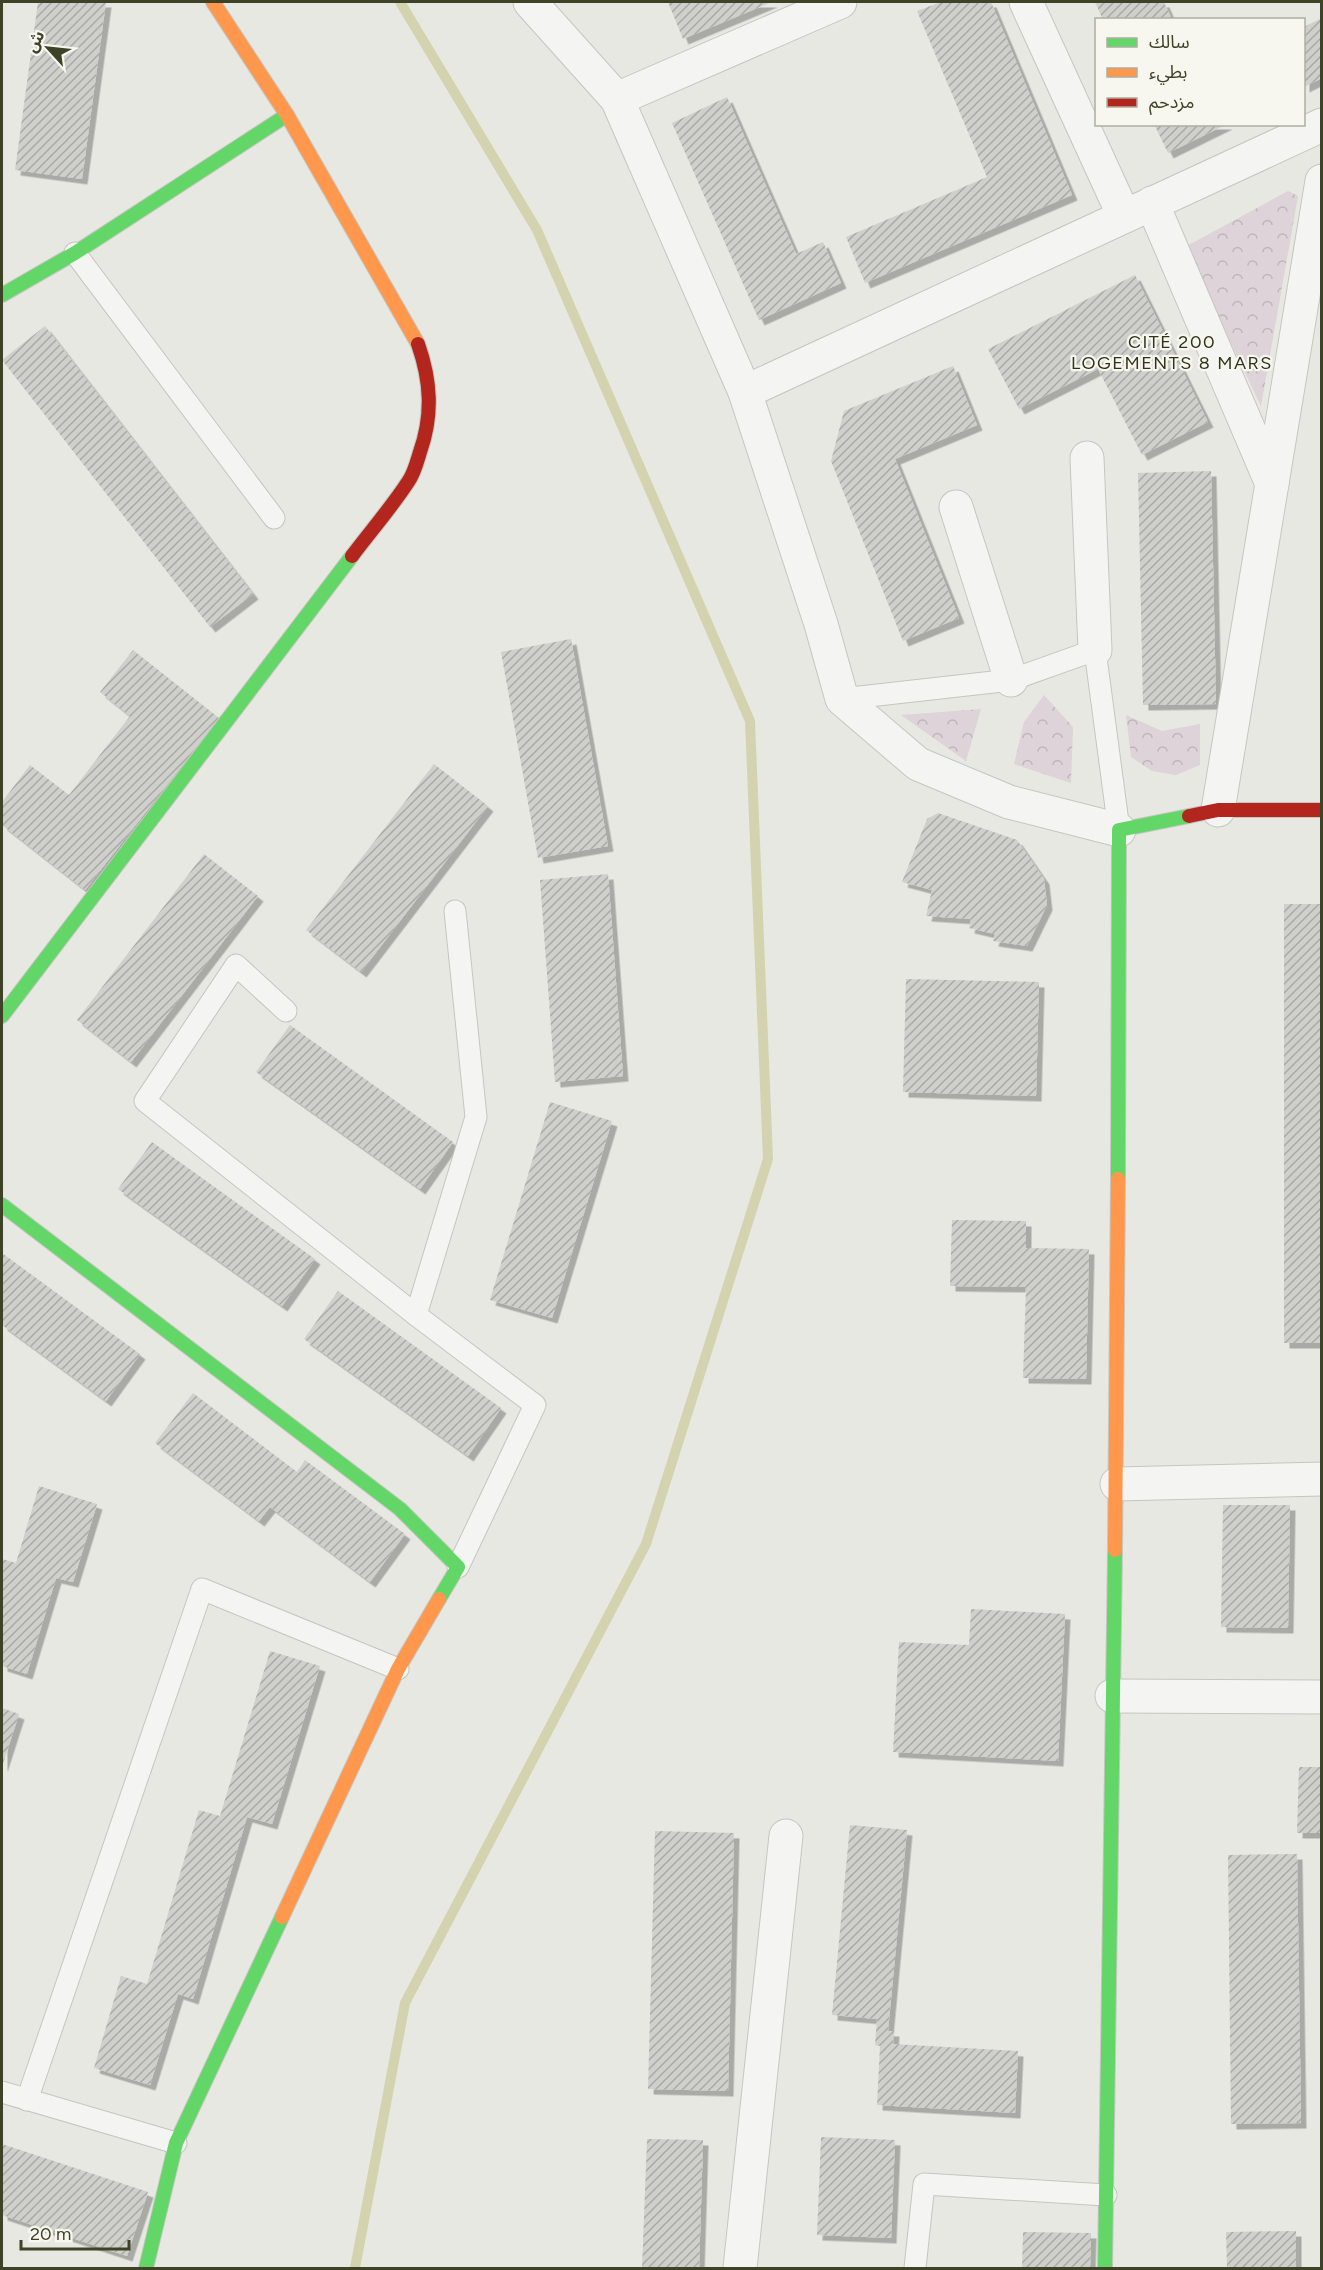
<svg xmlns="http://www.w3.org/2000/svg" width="1323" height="2270" viewBox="0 0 1323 2270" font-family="Figtree,'Noto Sans Arabic',sans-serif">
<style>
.forest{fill:url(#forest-crowns)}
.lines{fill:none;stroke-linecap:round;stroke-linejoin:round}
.stream{stroke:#d3d4af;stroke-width:10}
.building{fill:url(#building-hatch);filter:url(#shadow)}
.lane-casing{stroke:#c5c6c0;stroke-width:23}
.street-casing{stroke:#c5c6c0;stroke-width:35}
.fast-casing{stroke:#c5c6c0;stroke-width:16}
.slow-casing{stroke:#c5c6c0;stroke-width:16}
.jam-casing{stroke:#c5c6c0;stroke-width:16}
.lane{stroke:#f4f4f2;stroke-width:21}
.street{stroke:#f4f4f2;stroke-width:33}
.fast{stroke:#63d668;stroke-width:14}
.slow{stroke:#ff974d;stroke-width:14}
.jam{stroke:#b3261e;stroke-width:14}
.labels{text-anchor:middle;stroke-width:4.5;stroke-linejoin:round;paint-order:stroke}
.neighbourhood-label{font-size:18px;letter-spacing:1.5px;fill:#2f341a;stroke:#f7f7f0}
</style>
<defs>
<pattern id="forest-crowns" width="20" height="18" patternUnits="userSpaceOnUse" patternTransform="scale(1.5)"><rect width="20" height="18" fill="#ddd3d8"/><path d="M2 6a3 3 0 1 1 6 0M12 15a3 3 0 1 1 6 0" fill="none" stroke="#bfb6b9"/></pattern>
<pattern id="building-hatch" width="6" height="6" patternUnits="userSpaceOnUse" patternTransform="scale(1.5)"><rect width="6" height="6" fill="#cfd0cb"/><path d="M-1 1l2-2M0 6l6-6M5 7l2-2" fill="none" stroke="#a9aaa5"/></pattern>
<filter id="shadow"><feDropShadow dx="5.5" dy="5.5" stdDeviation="0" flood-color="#0004"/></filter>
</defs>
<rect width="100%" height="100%" fill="#e7e8e2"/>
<g class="forest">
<path d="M1288,191L1298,196L1261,406L1185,247Z"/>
<path d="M1044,695L1073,727L1071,783L1014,764L1024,722Z"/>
<path d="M981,709L966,761L901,715Z"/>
<path d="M1126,715L1162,731L1200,724V765L1176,775L1152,771L1131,757Z"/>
</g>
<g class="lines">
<path class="stream" d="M355,2268L405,2003L646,1544L768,1159L750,721L537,230L400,2"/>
</g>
<g class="building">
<path d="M38,2H106L82,179L15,170Z"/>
<path d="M668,2H772L683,39Z"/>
<path d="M941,2H991L1072,195L865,283L846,237L987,177L917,11Z"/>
<path d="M1095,2H1164L1172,20H1103Z"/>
<path d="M1322,18V78L1304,87V27Z"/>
<path d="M727,97L796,254L823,242L841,283L759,320L672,123Z"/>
<path d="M1154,124H1227L1168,153Z"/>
<path d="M1135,275L1208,422L1142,455L1098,369L1019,409L988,349Z"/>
<path d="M45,326L253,594L210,627L2,360Z"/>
<path d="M953,366L977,425L895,459L959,618L903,641L831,461L844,411Z"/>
<path d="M1211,471L1216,704L1143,705L1138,473Z"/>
<path d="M571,639L608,846L538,858L501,652Z"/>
<path d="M133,650L219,718L85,890L2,825V802L30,765L69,795L130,716L100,692Z"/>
<path d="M434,764L488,806L361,972L306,930Z"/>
<path d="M938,813L1017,840L1044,879L1047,905L1027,946L993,941L995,934L969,928L971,919L926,916L932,890L902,882L927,819Z"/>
<path d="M204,854L258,896L131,1062L77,1020Z"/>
<path d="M608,874L623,1076L555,1082L540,880Z"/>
<rect x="1284" y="904" width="38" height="439"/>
<path d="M906,979L1039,982L1036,1096L903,1092Z"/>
<path d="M290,1025L453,1142L420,1189L256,1072Z"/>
<path d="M550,1102L612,1121L552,1318L490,1300Z"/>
<path d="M152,1142L315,1259L282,1306L118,1189Z"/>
<path d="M952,1220L1026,1221V1248L1089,1249L1086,1379L1023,1378L1026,1287L950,1286Z"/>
<path d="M2,1253L140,1354L106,1401L2,1325Z"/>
<path d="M338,1291L501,1408L468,1456L304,1339Z"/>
<path d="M193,1393L297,1472L305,1460L405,1534L370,1582L270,1507L259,1521L155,1443Z"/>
<path d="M39,1486L97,1504L73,1582L56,1578L27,1674L2,1666V1559L16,1563Z"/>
<path d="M1223,1505H1290L1288,1628L1221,1627Z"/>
<path d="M971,1609L1065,1614L1058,1761L893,1752L899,1642L969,1645Z"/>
<path d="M270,1651L320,1666L272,1824L247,1817L193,1999L178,1994L150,2085L94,2068L121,1976L147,1984L199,1810L220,1816Z"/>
<path d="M2,1708L19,1714L2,1767Z"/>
<path d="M1299,1767H1322V1833H1297Z"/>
<path d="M850,1825L907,1830L888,2031H894L893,2044L1018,2051L1015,2113L877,2105L880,2046L875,2045L877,2019L832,2015Z"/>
<path d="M655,1831L734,1833L728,2091L648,2089Z"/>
<path d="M1297,1854L1301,2123L1231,2124L1228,1855Z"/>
<path d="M821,2137L895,2140L891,2238L817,2235Z"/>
<path d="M647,2139L703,2140L699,2268H642Z"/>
<path d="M2,2144L148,2192L127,2256L2,2215Z"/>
<path d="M1296,2231V2268H1227L1226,2232Z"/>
<path d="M1023,2232L1091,2233L1090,2268H1022Z"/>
</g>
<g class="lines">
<g class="lane-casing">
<g id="lane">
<path d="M75,253L274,518"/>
<path d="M842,699L1011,680L1095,650L1119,830"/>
<path d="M286,1011L236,965L145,1101L416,1315L535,1405L458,1567"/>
<path d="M416,1315L476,1117L455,911"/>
<path d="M2,2092L176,2143"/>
<path d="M27,2100L202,1589L398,1669"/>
<path d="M915,2268L924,2184L1106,2195"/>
</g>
</g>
<g class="street-casing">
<g id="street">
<path d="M530,2L617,99L745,392L821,624L842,699L918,764L1009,802L1119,830"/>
<path d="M1026,2L1124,216"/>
<path d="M617,99L840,2"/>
<path d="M1152,203L1272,484"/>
<path d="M745,392L1322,125"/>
<path d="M1087,458L1095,650"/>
<path d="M956,507L1011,680"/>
<path d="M1218,810L1322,181"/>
<path d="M1117,1484L1322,1479"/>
<path d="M1112,1696L1322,1697"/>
<path d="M740,2268L786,1836"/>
</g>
</g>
<g class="fast-casing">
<g id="fast">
<path d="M2,295L75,253L287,115"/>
<path d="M2,1016L352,556"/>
<path d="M1118,1179L1119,830L1189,816"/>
<path d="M2,1205L400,1509L458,1567L439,1599"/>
<path d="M146,2268L176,2143L282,1917"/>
<path d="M1105,2268L1115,1550"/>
</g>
</g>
<g class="slow-casing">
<g id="slow">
<path d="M213,2L287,115L418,344"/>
<path d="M1115,1550L1118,1179"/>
<path d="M282,1917L398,1669L439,1599"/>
</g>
</g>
<g class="jam-casing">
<g id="jam">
<path d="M352,556C370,532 391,508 408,482C414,474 417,462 420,452C433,415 431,381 418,344"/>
<path d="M1189,816L1218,810H1322"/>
</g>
</g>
<use href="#lane" class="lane"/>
<use href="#street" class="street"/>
<use href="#fast" class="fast"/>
<use href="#slow" class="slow"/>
<use href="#jam" class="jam"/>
</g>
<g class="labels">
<g class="neighbourhood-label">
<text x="1172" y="348">CITÉ 200<tspan x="1172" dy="21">LOGEMENTS 8 MARS</tspan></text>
</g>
</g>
<rect width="1323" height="2270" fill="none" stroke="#3e4328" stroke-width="6"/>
<rect x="1095" y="18" width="210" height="108" fill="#f7f7f0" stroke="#adafa0" stroke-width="1.5"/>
<rect x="1107" y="38" width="30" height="9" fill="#63d668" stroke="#adafa0" stroke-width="1.5"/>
<text x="1149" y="48" font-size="18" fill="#3e4328">سالك</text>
<rect x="1107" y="68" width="30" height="9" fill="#ff974d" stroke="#adafa0" stroke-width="1.5"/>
<text x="1149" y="78" font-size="18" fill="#3e4328">بطيء</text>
<rect x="1107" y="98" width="30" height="9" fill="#b3261e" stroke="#adafa0" stroke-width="1.5"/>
<text x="1149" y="108" font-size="18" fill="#3e4328">مزدحم</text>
<g transform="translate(48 48) rotate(297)" stroke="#f7f7f0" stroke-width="4.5" paint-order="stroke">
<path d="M0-4.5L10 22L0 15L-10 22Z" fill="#3e4328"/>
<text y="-9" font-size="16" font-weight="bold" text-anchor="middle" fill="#3e4328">ش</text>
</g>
<path d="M21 2240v9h108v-9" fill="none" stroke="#3e4328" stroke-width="3"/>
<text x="30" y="2240" font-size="18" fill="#3e4328" stroke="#f7f7f0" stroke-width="4.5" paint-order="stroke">20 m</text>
</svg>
